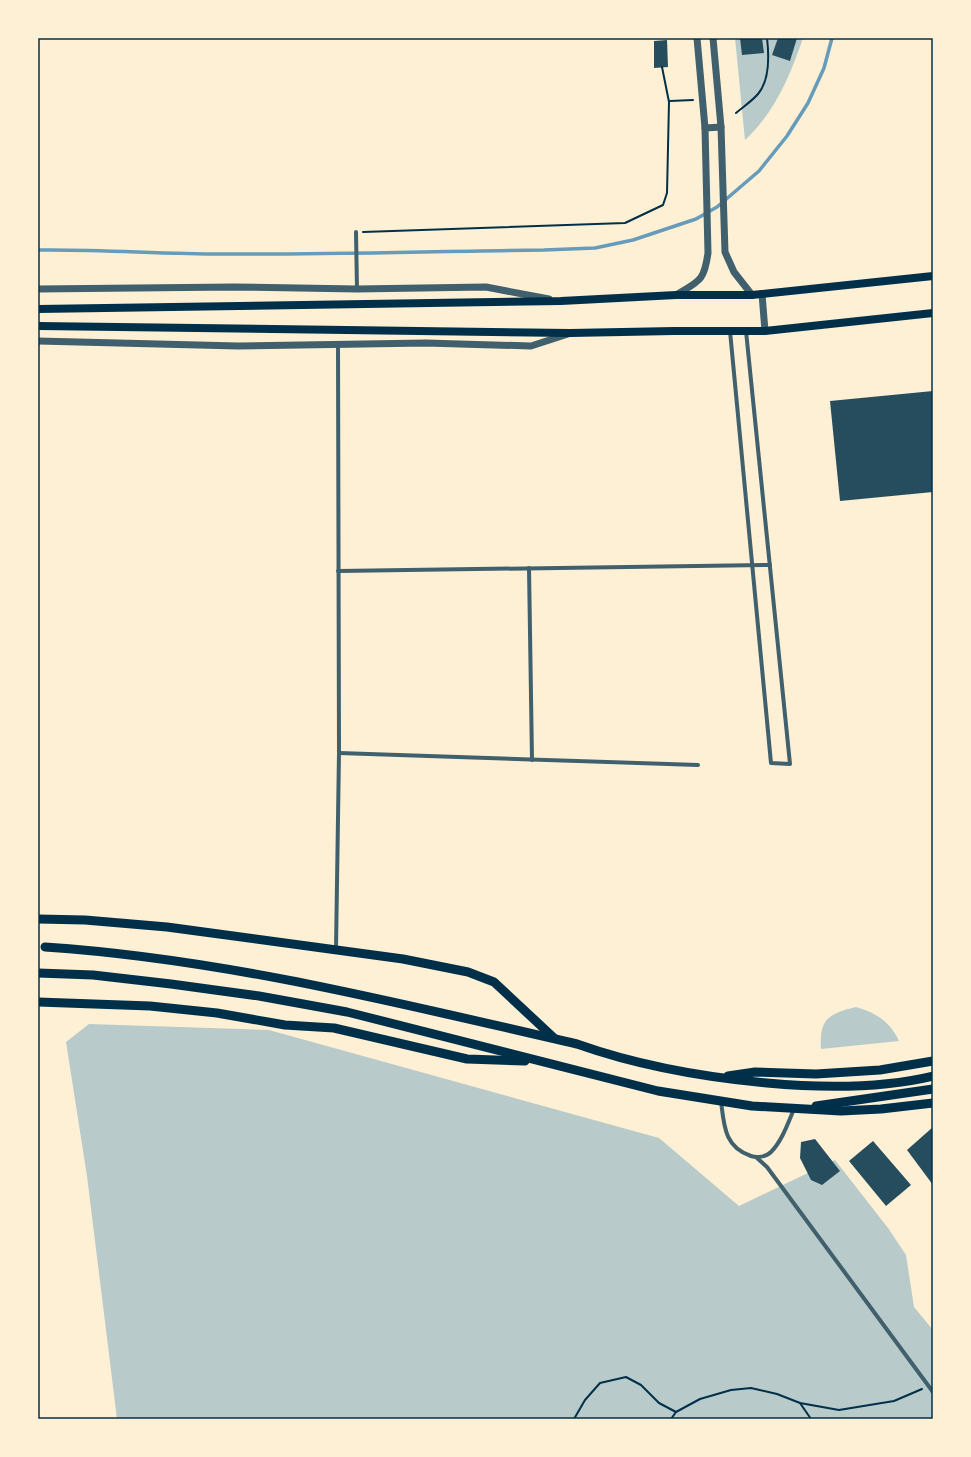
<svg xmlns="http://www.w3.org/2000/svg" width="971" height="1457" viewBox="0 0 971 1457" font-family="'Titillium Web',sans-serif">
<style>
.green{fill:#b9caca}
.lines{fill:none;stroke-linecap:round;stroke-linejoin:round}
.stream{stroke:#669bbc;stroke-width:3.5}
.building{fill:#264d5e}
.path{stroke:#003049;stroke-width:2}
.minor{stroke:#3f606c;stroke-width:4}
.tertiary{stroke:#3f606c;stroke-width:7}
.secondary{stroke:#003049;stroke-width:8}
.trunk{stroke:#003049;stroke-width:9}
.neatline{fill:none;stroke:#003049;stroke-width:1.5}
</style>
<rect width="100%" height="100%" fill="#fdf0d5"/>
<g class="green">
<path d="M735,38H803C790,76 775,112 745,140Z"/>
<path d="M856,1007C877,1013 890,1022 899,1041L821,1049C819,1019 828,1014 856,1007Z"/>
<path d="M89,1024L269,1030L659,1138L739,1206L835,1160L888,1228L906,1255L914,1307L933,1330V1419H117L87,1176L66,1042Z"/>
</g>
<g class="lines">
<path class="stream" d="M38,250C99,249 159,254 220,254C328,255 436,251 544,250L595,248L633,240L696,219L717,207L759,171L787,136L808,103L824,68L832,38"/>
</g>
<g class="building">
<path d="M740,38H762L764,53L742,55Z"/>
<path d="M778,38H797L790,61L772,55Z"/>
<path d="M667,40L668,67L654,68V41Z"/>
<path d="M933,391V492L840,501L830,401Z"/>
<path d="M933,1127V1185L907,1150Z"/>
<path d="M815,1139L840,1171L822,1185L811,1180L800,1158L801,1142Z"/>
<path d="M873,1141L911,1185L886,1206L849,1161Z"/>
</g>
<g class="lines">
<g class="path">
<path d="M776,38H778"/>
<path d="M670,101L693,100"/>
<path d="M736,113C743,107 752,101 758,94C770,80 769,55 767,38"/>
<path d="M363,232L625,223L663,205L667,193L669,102L662,67"/>
<path d="M800,1403L811,1419"/>
<path d="M574,1419L585,1400L600,1383L626,1377L641,1385L659,1403L676,1412L700,1399L731,1390L751,1388L777,1394L800,1403L839,1410L894,1401L922,1389"/>
<path d="M671,1419L676,1412"/>
</g>
<g class="minor">
<path d="M356,232L357,289"/>
<path d="M730,331L771,763L790,764L746,331"/>
<path d="M529,568L532,760"/>
<path d="M338,571L770,565"/>
<path d="M339,753L698,765"/>
<path d="M336,949L339,753L338,344"/>
<path d="M721,1101C724,1125 724,1147 751,1156C757,1158 766,1157 771,1152C782,1141 788,1123 794,1109"/>
<path d="M757,1158L767,1167L933,1392"/>
</g>
<g class="tertiary">
<path d="M713,38L721,127L725,252L734,272L752,295"/>
<path d="M705,128L721,127"/>
<path d="M38,289L234,287L357,289L486,287L549,299"/>
<path d="M762,294L765,331"/>
<path d="M676,295C699,281 704,282 708,253L705,128L697,38"/>
<path d="M38,341L238,346L426,343L531,346L568,334"/>
</g>
<g class="secondary">
<path d="M38,309L561,301L676,295H752L933,276"/>
<path d="M38,326L570,333L674,331H765L933,313"/>
</g>
<g class="trunk">
<path d="M38,919L85,920L167,927L403,959L468,972L494,982L554,1038"/>
<path d="M45,947C226,959 401,1004 577,1044C639,1066 702,1077 767,1083C822,1088 879,1089 933,1076"/>
<path d="M38,973L93,975L171,984L259,996L347,1012L658,1091L752,1106L841,1111L881,1109L933,1103"/>
<path d="M38,1002L150,1006L217,1013L285,1025L334,1028L467,1059L525,1061"/>
<path d="M728,1076L755,1072L816,1074L880,1070L933,1061"/>
<path d="M816,1106L933,1089"/>
</g>
</g>
<rect width="971" height="1457" fill="none" stroke="#fdf0d5" stroke-width="78"/>
<rect x="39" y="39" width="893" height="1379" class="neatline"/>
</svg>
